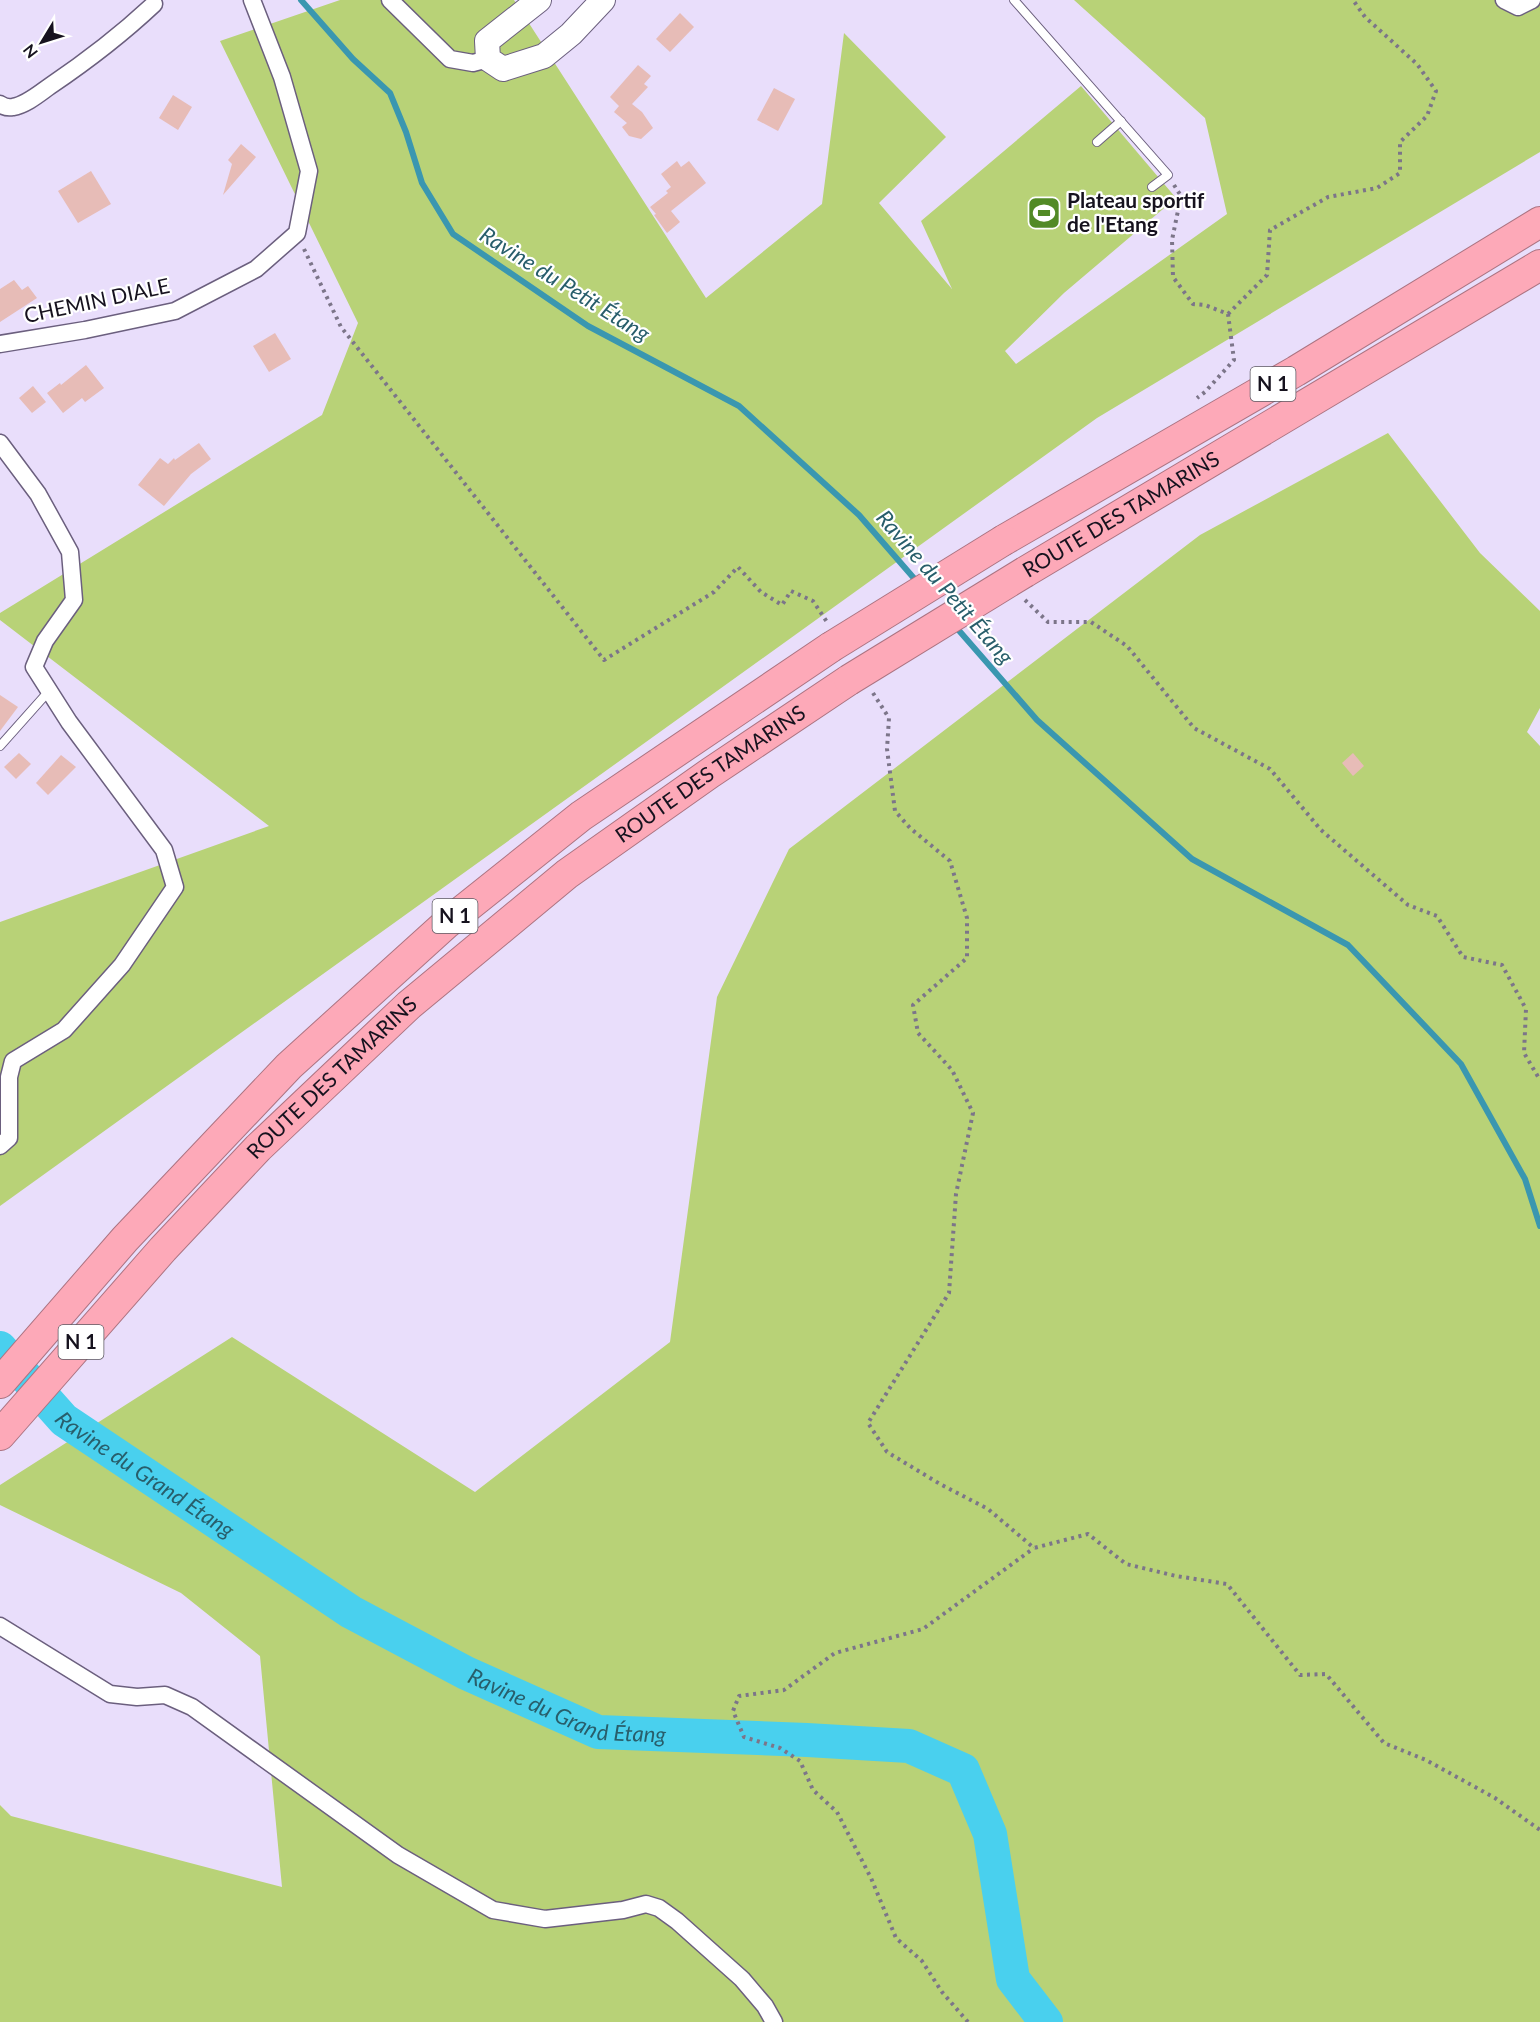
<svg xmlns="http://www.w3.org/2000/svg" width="1540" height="2022" viewBox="0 0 1540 2022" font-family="Lato,sans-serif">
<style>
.green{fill:#b8d277}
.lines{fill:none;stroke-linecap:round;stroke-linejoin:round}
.stream{stroke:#3a97b0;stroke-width:6}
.river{stroke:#49d0ee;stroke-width:34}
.building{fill:#e7bcb7}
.lane-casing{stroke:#6b5f7e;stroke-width:10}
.street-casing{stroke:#6b5f7e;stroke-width:19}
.secondary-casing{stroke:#6b5f7e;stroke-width:26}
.highway-casing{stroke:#ac7482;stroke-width:32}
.path{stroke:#7c7589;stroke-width:4;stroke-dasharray:3 4.5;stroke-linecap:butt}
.lane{stroke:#fff;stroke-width:8}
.street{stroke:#fff;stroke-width:16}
.secondary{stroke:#fff;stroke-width:24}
.highway{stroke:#fda9b8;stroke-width:30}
.highway-bridge-casing{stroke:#ac7482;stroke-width:32;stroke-linecap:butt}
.highway-bridge{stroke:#fda9b8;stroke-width:30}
.labels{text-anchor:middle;stroke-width:4.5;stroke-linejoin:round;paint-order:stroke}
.shield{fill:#fff;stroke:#5c5962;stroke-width:1.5}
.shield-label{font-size:20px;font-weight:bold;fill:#16121e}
.poi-label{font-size:21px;font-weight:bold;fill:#16121e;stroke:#fff;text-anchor:start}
.street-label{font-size:21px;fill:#16121e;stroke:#fff}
.water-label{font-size:22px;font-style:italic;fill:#285e6b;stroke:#fff}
</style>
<rect width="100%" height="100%" fill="#e9defb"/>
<g class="green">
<path d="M340,0H514L706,298L822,204L844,33L946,137L879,203L952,289L921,221L1081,86L1176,198L1064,293L1005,351L1016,364L1227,214L1205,118L1074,0H1540V152L1097,418L0,1206V922L269,826L0,620V613L322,415L358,323L220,41Z"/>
<path d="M1388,433L1480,553L1540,611V708L1527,732L1540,746V2022H0V1805L11,1816L282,1887L260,1656L181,1593L0,1505V1485L232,1337L475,1492L670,1342L717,997L789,849L1200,535Z"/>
</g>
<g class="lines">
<g class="stream">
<path d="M301,0L353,59L390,93L406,132L422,183L453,234L588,326L739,406L859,515L919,584"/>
<path d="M955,626L1037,720L1192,859L1348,945L1461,1064L1525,1179L1540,1226"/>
</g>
<path class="river" id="s1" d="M0,1348L64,1420L351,1612L466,1673L598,1732L807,1740L909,1746L963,1770L990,1834L1013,1979L1046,2022"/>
</g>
<g class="building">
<path d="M680,13L694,27L670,52L656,39Z"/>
<path d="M638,65L651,76L644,84L648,87L632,104L642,112L653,128L641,139L629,136L622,127L627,123L614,112L619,106L610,97Z"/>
<path d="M774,88L795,99L778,131L757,120Z"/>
<path d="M173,95L192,107L178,130L159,118Z"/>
<path d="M241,144L256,157L223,195L232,164L228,160Z"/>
<path d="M677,161L681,167L689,161L706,183L671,211L680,222L667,233L654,215L656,214L650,207L668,193L666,191L671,187L661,174Z"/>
<path d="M91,171L111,204L78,223L58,191Z"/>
<path d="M14,280L22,290L28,286L37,298L0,322V289Z"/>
<path d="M275,333L291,359L269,372L253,346Z"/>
<path d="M86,365L104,388L85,402L82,398L63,413L47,393L60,383L61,385Z"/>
<path d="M33,386L46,402L32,413L19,398Z"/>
<path d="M199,443L211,459L191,474L164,506L138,485L160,458L168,464L174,458L175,460Z"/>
<path d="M0,695L18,707L0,731Z"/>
<path d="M19,753L31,764L16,779L4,767Z"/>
<path d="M1353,753L1364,766L1353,776L1342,763Z"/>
<path d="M61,755L76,767L48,795L36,783Z"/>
</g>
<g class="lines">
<g class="lane-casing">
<g id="lane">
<path d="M1014,0L1168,175L1152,187"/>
<path d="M1097,142L1121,121"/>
<path d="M0,746L49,691"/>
</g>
</g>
<g class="street-casing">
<g id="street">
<path d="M390,0L450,59L473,63L488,59"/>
<path d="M1504,0L1518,7L1532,0"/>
<path d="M0,104C4,107 8,108 13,107C26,105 40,93 50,86C87,61 121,35 154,4"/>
<path d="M0,344L85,330L175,311L256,269L297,233L309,171L282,77L252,0"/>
<path d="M0,443L38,494L70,552L74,600L45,641L34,667L69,722L164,850L175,887L122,965L64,1030L13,1061L9,1077V1138L0,1146"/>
<path d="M0,1626L110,1694L137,1697L165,1695L192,1707L398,1855L493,1910L545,1919L623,1910L646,1904L659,1908L677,1921L742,1979L765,2006L774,2022"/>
</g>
</g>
<g class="secondary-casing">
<path id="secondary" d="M539,0L487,41L488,59L503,69L544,56L571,34L603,0"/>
</g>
<g class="highway-casing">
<g id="highway">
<path d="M1004,540L1296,371L1540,222"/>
<path id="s2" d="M1025,572L1540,265"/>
<path d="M0,1383L125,1239L289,1066L447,923L581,816L831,647"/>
<path id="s3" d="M0,1435L163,1249L258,1148L409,1005L567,874L710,773L849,680"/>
</g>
</g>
<g class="path">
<path d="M1174,185L1181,196L1172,240L1173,277L1193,304L1205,305L1228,314L1234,360L1205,392L1197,398"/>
<path d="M304,249L341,327L604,660L714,592L738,567L761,592L782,605L791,591L813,601L827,622"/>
<path d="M1228,314L1267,275L1270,230L1328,197L1377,188L1400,173V142L1427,116L1436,91L1417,64L1365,17L1353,0"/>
<path d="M1025,600L1048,622H1091L1127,646L1194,728L1270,769L1321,830L1408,905L1437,916L1463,957L1502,965L1526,1009L1524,1053L1540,1080"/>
<path d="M873,693L889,718L887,749L895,811L910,828L950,861L967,918V958L913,1005L918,1033L952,1070L973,1113L956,1194L949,1293L868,1423L887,1452L940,1484L988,1509L1034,1548L1088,1534L1126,1564L1176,1576L1227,1584L1300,1675L1326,1674L1384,1743L1426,1760L1495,1798L1540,1830"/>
<path d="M968,2022L942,1992L922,1961L896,1938L871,1878L837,1812L813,1790L800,1761L780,1748L744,1737L733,1711L739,1696L784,1690L835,1653L923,1629L1034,1548"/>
</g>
<use href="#lane" class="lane"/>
<use href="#street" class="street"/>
<use href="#secondary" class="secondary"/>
<use href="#highway" class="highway"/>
<g class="highway-bridge-casing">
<g id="highway-bridge">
<path d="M831,647L1004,540"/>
<path d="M849,680L1025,572"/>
</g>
</g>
<use href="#highway-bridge" class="highway-bridge"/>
</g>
<defs>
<g id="stadium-square" transform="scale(1.725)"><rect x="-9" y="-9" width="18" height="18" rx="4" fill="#528a26" stroke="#fff"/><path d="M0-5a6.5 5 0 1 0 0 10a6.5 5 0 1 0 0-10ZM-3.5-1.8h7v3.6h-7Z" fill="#fff"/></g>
</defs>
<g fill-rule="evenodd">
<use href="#stadium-square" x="1044" y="213"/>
</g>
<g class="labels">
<g class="shield">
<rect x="1250.5" y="367" width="45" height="34" rx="4.5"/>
<rect x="432.5" y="899" width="45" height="34" rx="4.5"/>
<rect x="58.5" y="1325" width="45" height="34" rx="4.5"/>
</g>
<g class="shield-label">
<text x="1273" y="391">N 1</text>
<text x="455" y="923">N 1</text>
<text x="81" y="1349">N 1</text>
</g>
<g class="poi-label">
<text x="1067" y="208">Plateau sportif<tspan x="1067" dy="24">de l'Etang</tspan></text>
</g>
<g class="street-label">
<text transform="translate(97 301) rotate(-12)" y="7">CHEMIN DIALE</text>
<text dy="7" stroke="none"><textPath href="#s2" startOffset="112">ROUTE DES TAMARINS</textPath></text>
<text dy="7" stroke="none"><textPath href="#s3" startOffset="974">ROUTE DES TAMARINS</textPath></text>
<text dy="7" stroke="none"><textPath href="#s3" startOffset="488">ROUTE DES TAMARINS</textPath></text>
</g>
<g class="water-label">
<text transform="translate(565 284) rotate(32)" y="8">Ravine du Petit Étang</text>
<text transform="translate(945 587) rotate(49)" y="8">Ravine du Petit Étang</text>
<text dy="8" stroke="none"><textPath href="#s1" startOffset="194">Ravine du Grand Étang</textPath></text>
<text dy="8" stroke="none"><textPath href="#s1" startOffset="680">Ravine du Grand Étang</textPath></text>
</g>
</g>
<g transform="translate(42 42) rotate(232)" stroke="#ffffff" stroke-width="4.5" paint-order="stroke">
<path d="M0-4.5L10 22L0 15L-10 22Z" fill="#16121e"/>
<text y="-9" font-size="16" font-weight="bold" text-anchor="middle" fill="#16121e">N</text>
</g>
</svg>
